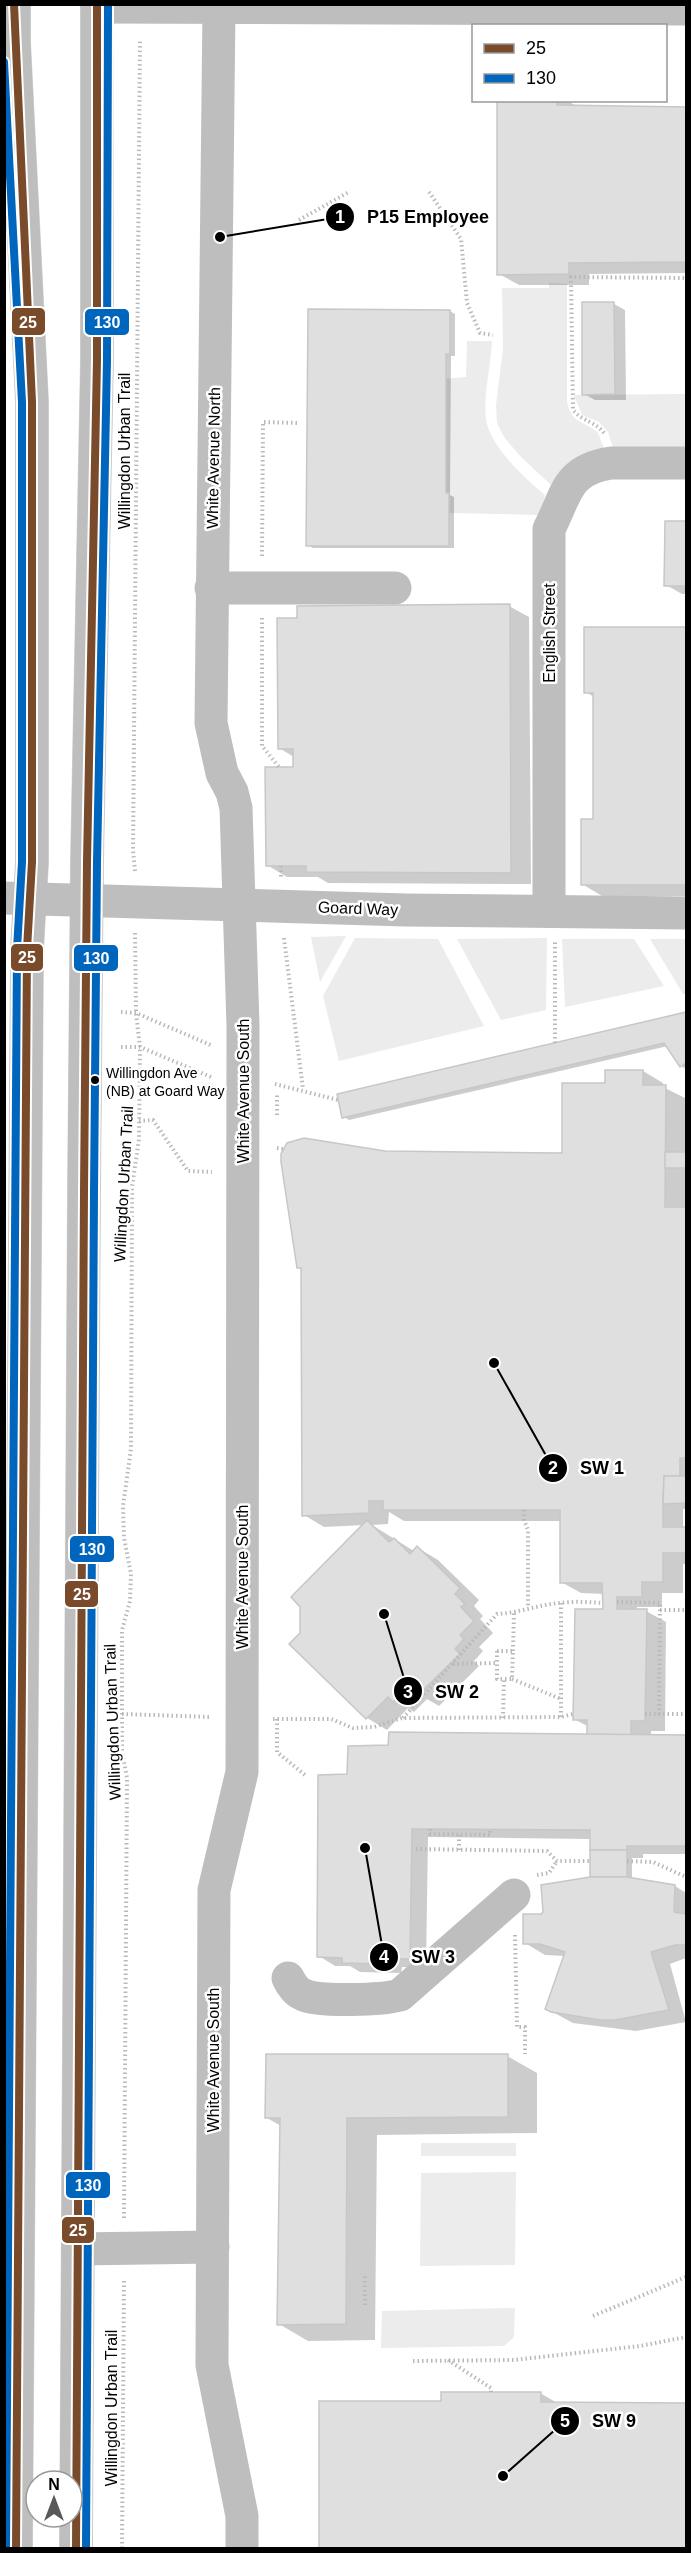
<svg xmlns="http://www.w3.org/2000/svg" width="691" height="2553" viewBox="0 0 691 2553" font-family="Helvetica,sans-serif">
<style>
.green{fill:#ececec}
.shadow{fill:#0003}
.building{fill:#dfdfdf;stroke:#c7c7c7;stroke-width:1.5}
.lines{fill:none;stroke-linecap:round;stroke-linejoin:round}
.major-casing{stroke:#dbdbdb;stroke-width:34}
.path{stroke:#b9b9b9;stroke-width:4;stroke-dasharray:1.5 3;stroke-linecap:butt}
.minor{stroke:#bebebe;stroke-width:33}
.major{stroke:#bebebe;stroke-width:33}
.bus-1-casing{stroke:#fff;stroke-width:12}
.bus-2-casing{stroke:#fff;stroke-width:12}
.bus-1{stroke:#7a4b2a;stroke-width:8}
.bus-2{stroke:#0065bd;stroke-width:8}
.bus-dot{fill:#000;stroke:#fff;stroke-width:2}
.labels{text-anchor:middle;stroke-width:5;stroke-linejoin:round;paint-order:stroke}
.bus-label{font-size:14px;fill:#000;stroke:#fff;text-anchor:start}
.street-label{font-size:16px;fill:#000;stroke:#fff}
.leader{fill:none;stroke:#000;stroke-width:2}
.callout-dot{fill:#000;stroke:#fff;stroke-width:2}
.mark-label{font-size:18px;text-anchor:middle;font-weight:bold;fill:#fff}
.callout-label{font-size:18px;text-anchor:middle;font-weight:bold;fill:#000;stroke:#fff;stroke-width:5;stroke-linejoin:round;paint-order:stroke}
.line-badge{stroke:#fff;stroke-width:2}
.badge-label{font-size:16px;text-anchor:middle;font-weight:bold;fill:#fff}
</style>
<rect width="100%" height="100%" fill="#fff"/>
<g class="green">
<path d="M549,283L567,284V402C573,426 583,419 598,433L604,448L559,475L551,485L520,456L504,437L497,423L496,405L503,349L502,288H549Z"/>
<path d="M467,341H492C491,366 483,394 486,419C490,447 525,478 545,495L540,515L449,513V501L433,502L443,379L466,377Z"/>
<path d="M686,394V448H613L608,432L599,422L582,415L574,395Z"/>
<path d="M346,936L320,982L311,937Z"/>
<path d="M355,938L438,939L484,1026L339,1061L323,996Z"/>
<path d="M547,938L546,1010L501,1020L457,939Z"/>
<path d="M562,939H634L664,986L565,1007Z"/>
<path d="M650,939H686V994H683Z"/>
<rect x="421" y="2143" width="95" height="13"/>
<path d="M516,2172L515,2265L420,2266L421,2173Z"/>
<path d="M515,2308L514,2337L504,2346L381,2348L382,2311Z"/>
</g>
<g class="shadow">
<path d="M498,100H566L578,107L686,108V273L589,274V285H519L499,274Z"/>
<path d="M614,304L625,310L626,400H595L584,394Z"/>
<path d="M309,311H450L455,314V356H451L450,495L454,497V548H313L308,545Z"/>
<path d="M666,523H686V594H682L666,585Z"/>
<path d="M509,606L529,617L531,884L328,883L318,877H287L267,865L294,768V757L279,748Z"/>
<path d="M686,628V896H602L582,884L595,820L594,697L586,692V629Z"/>
<path d="M686,1013V1069L681,1066L668,1046L349,1120L344,1117L338,1095Z"/>
<path d="M643,1071L663,1083V1087L685,1098L686,1509H683V1528H686V1564H683V1593H662V1607H637V1611H646L666,1622L665,1731H651V1736H686V1854H643V1858H632V1879L675,1886L686,1893V1958L670,1964L686,2022L636,2031L573,2023L547,2009L565,1956L545,1955L525,1943L542,1916L592,1878L591,1839L428,1837L426,1967H402L401,1973L360,1972L350,1966H335L319,1956L348,1776L589,1735V1727L574,1719L604,1611V1594L581,1593L561,1582L562,1521H404L389,1512L388,1524L372,1525L414,1551L418,1548L438,1560L479,1600L474,1606L483,1616L480,1619L493,1633L479,1647L483,1651L474,1661L479,1666L439,1706L427,1699L414,1712L408,1708L387,1730L367,1718L302,1633L365,1525L324,1527L304,1515L303,1270L298,1267L385,1153L563,1154L607,1084Z"/>
<path d="M507,2056L537,2073V2133L377,2135L375,2340L308,2341L279,2324L281,2126L267,2118Z"/>
<path d="M540,2393L559,2404H686V2548H321V2402H443Z"/>
</g>
<g class="building">
<path d="M497,100H557V105L686,107V262L569,263V274L497,275Z"/>
<path d="M582,302H614L615,394L582,395Z"/>
<path d="M308,309L450,310V354H446V493H449V546H306Z"/>
<path d="M665,521H686V586H664Z"/>
<path d="M510,604L511,873L306,872V866H266L265,767H293V749H278L277,618H297V606Z"/>
<path d="M584,627H686V885H581V819H593V693H584Z"/>
<path d="M686,1012V1063L680,1067L664,1043L342,1118L337,1094Z"/>
<path d="M605,1070H643V1085H666L665,1207H686V1458H680V1476H664L663,1504V1527H686V1553H663V1582H642V1597H617V1609H647L645,1721H631V1735H587V1720H573L575,1609H603L602,1583H560V1510H383V1501H369V1513L302,1516L301,1268H297L281,1162V1154L287,1143L304,1138L385,1151L562,1153V1083H605Z"/>
<rect x="665" y="1152" width="21" height="16"/>
<path d="M664,1476H686V1503L663,1504Z"/>
<path d="M367,1520L389,1542L394,1538L410,1554L417,1546L460,1588L455,1594L465,1604L461,1607L474,1621L460,1635L464,1639L455,1649L460,1654L418,1695L409,1686L393,1702L388,1697L366,1719L289,1644L300,1633V1607L291,1597Z"/>
<path d="M389,1732L686,1735V1846H627V1850H590V1830L412,1829L410,1959H386V1964L342,1963V1958L317,1957L318,1775L347,1774L348,1746L388,1745Z"/>
<rect x="590" y="1850" width="37" height="27"/>
<path d="M590,1877H627L675,1885L674,1912L686,1914V1945H675L651,1952L669,2010L615,2020H600L551,2012L545,2009L565,1952L540,1944H523V1914H541L543,1912L541,1885Z"/>
<path d="M266,2054H508V2117L347,2118L346,2324L277,2325L280,2118H265Z"/>
<path d="M441,2392H541V2402L686,2403V2548H319V2401H441Z"/>
</g>
<g class="lines">
<g class="major-casing">
<g id="major">
<path d="M14,4V42L32,402V862L27,949L16,2548"/>
<path d="M76,2548L84,1192L87,862L97,360V4"/>
</g>
</g>
<g class="path">
<path d="M429,192L461,239L467,303L480,333L493,335"/>
<path d="M299,220L349,192"/>
<path d="M604,433C596,422 582,421 573,410L571,277L686,278"/>
<path d="M262,556L263,422L297,423"/>
<path d="M262,618V746L279,767"/>
<path d="M281,866V877"/>
<path d="M135,871L133,850L140,39"/>
<path d="M284,938L303,1089"/>
<path d="M121,1012L136,1013L213,1046"/>
<path d="M555,1043V942"/>
<path d="M121,1047H140L211,1077"/>
<path d="M275,1084L338,1100"/>
<path d="M277,1115V1095"/>
<path d="M139,1121L153,1120L188,1171L212,1172"/>
<path d="M277,1148L283,1149"/>
<path d="M524,1510V1520L528,1530V1608"/>
<path d="M617,1602L660,1603L659,1714"/>
<path d="M660,1610H686"/>
<path d="M497,1651H513L512,1679H497Z"/>
<path d="M513,1651L514,1613"/>
<path d="M453,1664L497,1663"/>
<path d="M512,1679L561,1699"/>
<path d="M122,1714L211,1717"/>
<path d="M645,1714H686"/>
<path d="M561,1717V1602"/>
<path d="M403,1718L497,1614C518,1613 538,1605 559,1603C573,1601 588,1602 603,1603"/>
<path d="M503,1718L504,1679"/>
<path d="M273,1719H331L353,1728L374,1727L402,1718L561,1717L573,1714"/>
<path d="M277,1719V1752L305,1775"/>
<path d="M430,1829V1834L490,1835V1829"/>
<path d="M416,1849L547,1851L557,1861H590"/>
<path d="M459,1850V1834"/>
<path d="M627,1861L653,1862L686,1877"/>
<path d="M537,1875L549,1873L557,1861"/>
<path d="M515,1935L517,2027H525V2054"/>
<path d="M124,2218L127,1778L122,1751V1630L130,1601L131,1574L124,1538L123,1506L131,1449L132,1187L139,1139L140,1047L136,1013L135,933"/>
<path d="M365,2305V2276"/>
<path d="M593,2316L686,2277"/>
<path d="M448,2360L491,2388V2392"/>
<path d="M413,2361L514,2360L640,2346L686,2337"/>
<path d="M122,2548L124,2279"/>
</g>
<g class="minor">
<path d="M97,7L686,9"/>
<path d="M219,7L211,723L222,773L232,792L236,808L243,1025L242,1772L214,1890L212,2365L242,2516V2548"/>
<path d="M211,588H395"/>
<path d="M4,898L405,910L686,913"/>
<path d="M549,911V529C567,495 565,470 611,463H686"/>
<path d="M288,1978C292,1986 296,1992 304,1995C319,2002 383,2000 400,1995L514,1895"/>
<path d="M78,2249L213,2247"/>
</g>
<use href="#major" class="major"/>
<g class="bus-1-casing">
<g id="bus-1">
<path d="M14,4L32,402V862L27,949L16,2548"/>
<path d="M76,2548L84,1192L87,862L97,360V4"/>
</g>
</g>
<g class="bus-2-casing">
<g id="bus-2">
<path d="M4,62L22,402V862L17,949L6,2548"/>
<path d="M86,2548L94,1192L97,862L107,360L108,4"/>
</g>
</g>
<use href="#bus-1" class="bus-1"/>
<use href="#bus-2" class="bus-2"/>
</g>
<circle class="bus-dot" cx="95" cy="1080" r="5"/>
<g class="labels">
<g class="bus-label">
<text x="106" y="1078">Willingdon Ave<tspan x="106" dy="18">(NB) at Goard Way</tspan></text>
</g>
<g class="street-label">
<text transform="translate(124 451) rotate(-90)" y="6">Willingdon Urban Trail</text>
<text transform="translate(213 458) rotate(-89)" y="6">White Avenue North</text>
<text transform="translate(549 633) rotate(-90)" y="6">English Street</text>
<text transform="translate(358 908) rotate(2)" y="6">Goard Way</text>
<text transform="translate(243 1091) rotate(-90)" y="6">White Avenue South</text>
<text transform="translate(123 1184) rotate(-87)" y="6">Willingdon Urban Trail</text>
<text transform="translate(242 1577) rotate(-90)" y="6">White Avenue South</text>
<text transform="translate(112 1722) rotate(-92)" y="6">Willingdon Urban Trail</text>
<text transform="translate(213 2060) rotate(-90)" y="6">White Avenue South</text>
<text transform="translate(111 2408) rotate(-90)" y="6">Willingdon Urban Trail</text>
</g>
</g>
<path class="leader" d="M220 237L340 217M494 1363L553 1468M384 1614L408 1691M365 1848L384 1957M503 2476L565 2421"/>
<g class="callout-dot">
<circle cx="220" cy="237" r="6"/>
<circle cx="494" cy="1363" r="6"/>
<circle cx="384" cy="1614" r="6"/>
<circle cx="365" cy="1848" r="6"/>
<circle cx="503" cy="2476" r="6"/>
<circle cx="340" cy="217" r="15"/>
<circle cx="553" cy="1468" r="15"/>
<circle cx="408" cy="1691" r="15"/>
<circle cx="384" cy="1957" r="15"/>
<circle cx="565" cy="2421" r="15"/>
</g>
<g class="mark-label">
<text x="340" y="223">1</text>
<text x="553" y="1474">2</text>
<text x="408" y="1698">3</text>
<text x="384" y="1963">4</text>
<text x="565" y="2427">5</text>
</g>
<g class="callout-label">
<text x="428" y="223">P15 Employee</text>
<text x="602" y="1474">SW 1</text>
<text x="457" y="1698">SW 2</text>
<text x="433" y="1963">SW 3</text>
<text x="614" y="2427">SW 9</text>
</g>
<g class="line-badge">
<rect x="11" y="307" width="35" height="29" rx="6" fill="#7a4b2a"/>
<rect x="84" y="308" width="46" height="28" rx="6" fill="#0065bd"/>
<rect x="10" y="943" width="34" height="29" rx="6" fill="#7a4b2a"/>
<rect x="73" y="944" width="46" height="28" rx="6" fill="#0065bd"/>
<rect x="69" y="1535" width="46" height="28" rx="6" fill="#0065bd"/>
<rect x="64" y="1580" width="35" height="28" rx="6" fill="#7a4b2a"/>
<rect x="65" y="2171" width="46" height="28" rx="6" fill="#0065bd"/>
<rect x="61" y="2216" width="34" height="28" rx="6" fill="#7a4b2a"/>
</g>
<g class="badge-label">
<text x="28" y="328">25</text>
<text x="107" y="328">130</text>
<text x="27" y="963">25</text>
<text x="96" y="964">130</text>
<text x="92" y="1555">130</text>
<text x="82" y="1600">25</text>
<text x="88" y="2191">130</text>
<text x="78" y="2236">25</text>
</g>
<rect width="691" height="2553" fill="none" stroke="#000000" stroke-width="12"/>
<rect x="472" y="24" width="195" height="78" fill="#ffffff" stroke="#999999" stroke-width="1.5"/>
<rect x="484" y="44" width="30" height="9" fill="#7a4b2a" stroke="#999999" stroke-width="1.5"/>
<text x="526" y="54" font-size="18" fill="#000000">25</text>
<rect x="484" y="74" width="30" height="9" fill="#0065bd" stroke="#999999" stroke-width="1.5"/>
<text x="526" y="84" font-size="18" fill="#000000">130</text>
<g transform="translate(54 2499)"><circle r="28" fill="#ffffff" stroke="#999999" stroke-width="1.5"/>
<path d="M0-4.5L10 22L0 15L-10 22Z" fill="#595959"/>
<text y="-9" font-size="16" font-weight="bold" text-anchor="middle" fill="#000000">N</text>
</g>
</svg>
